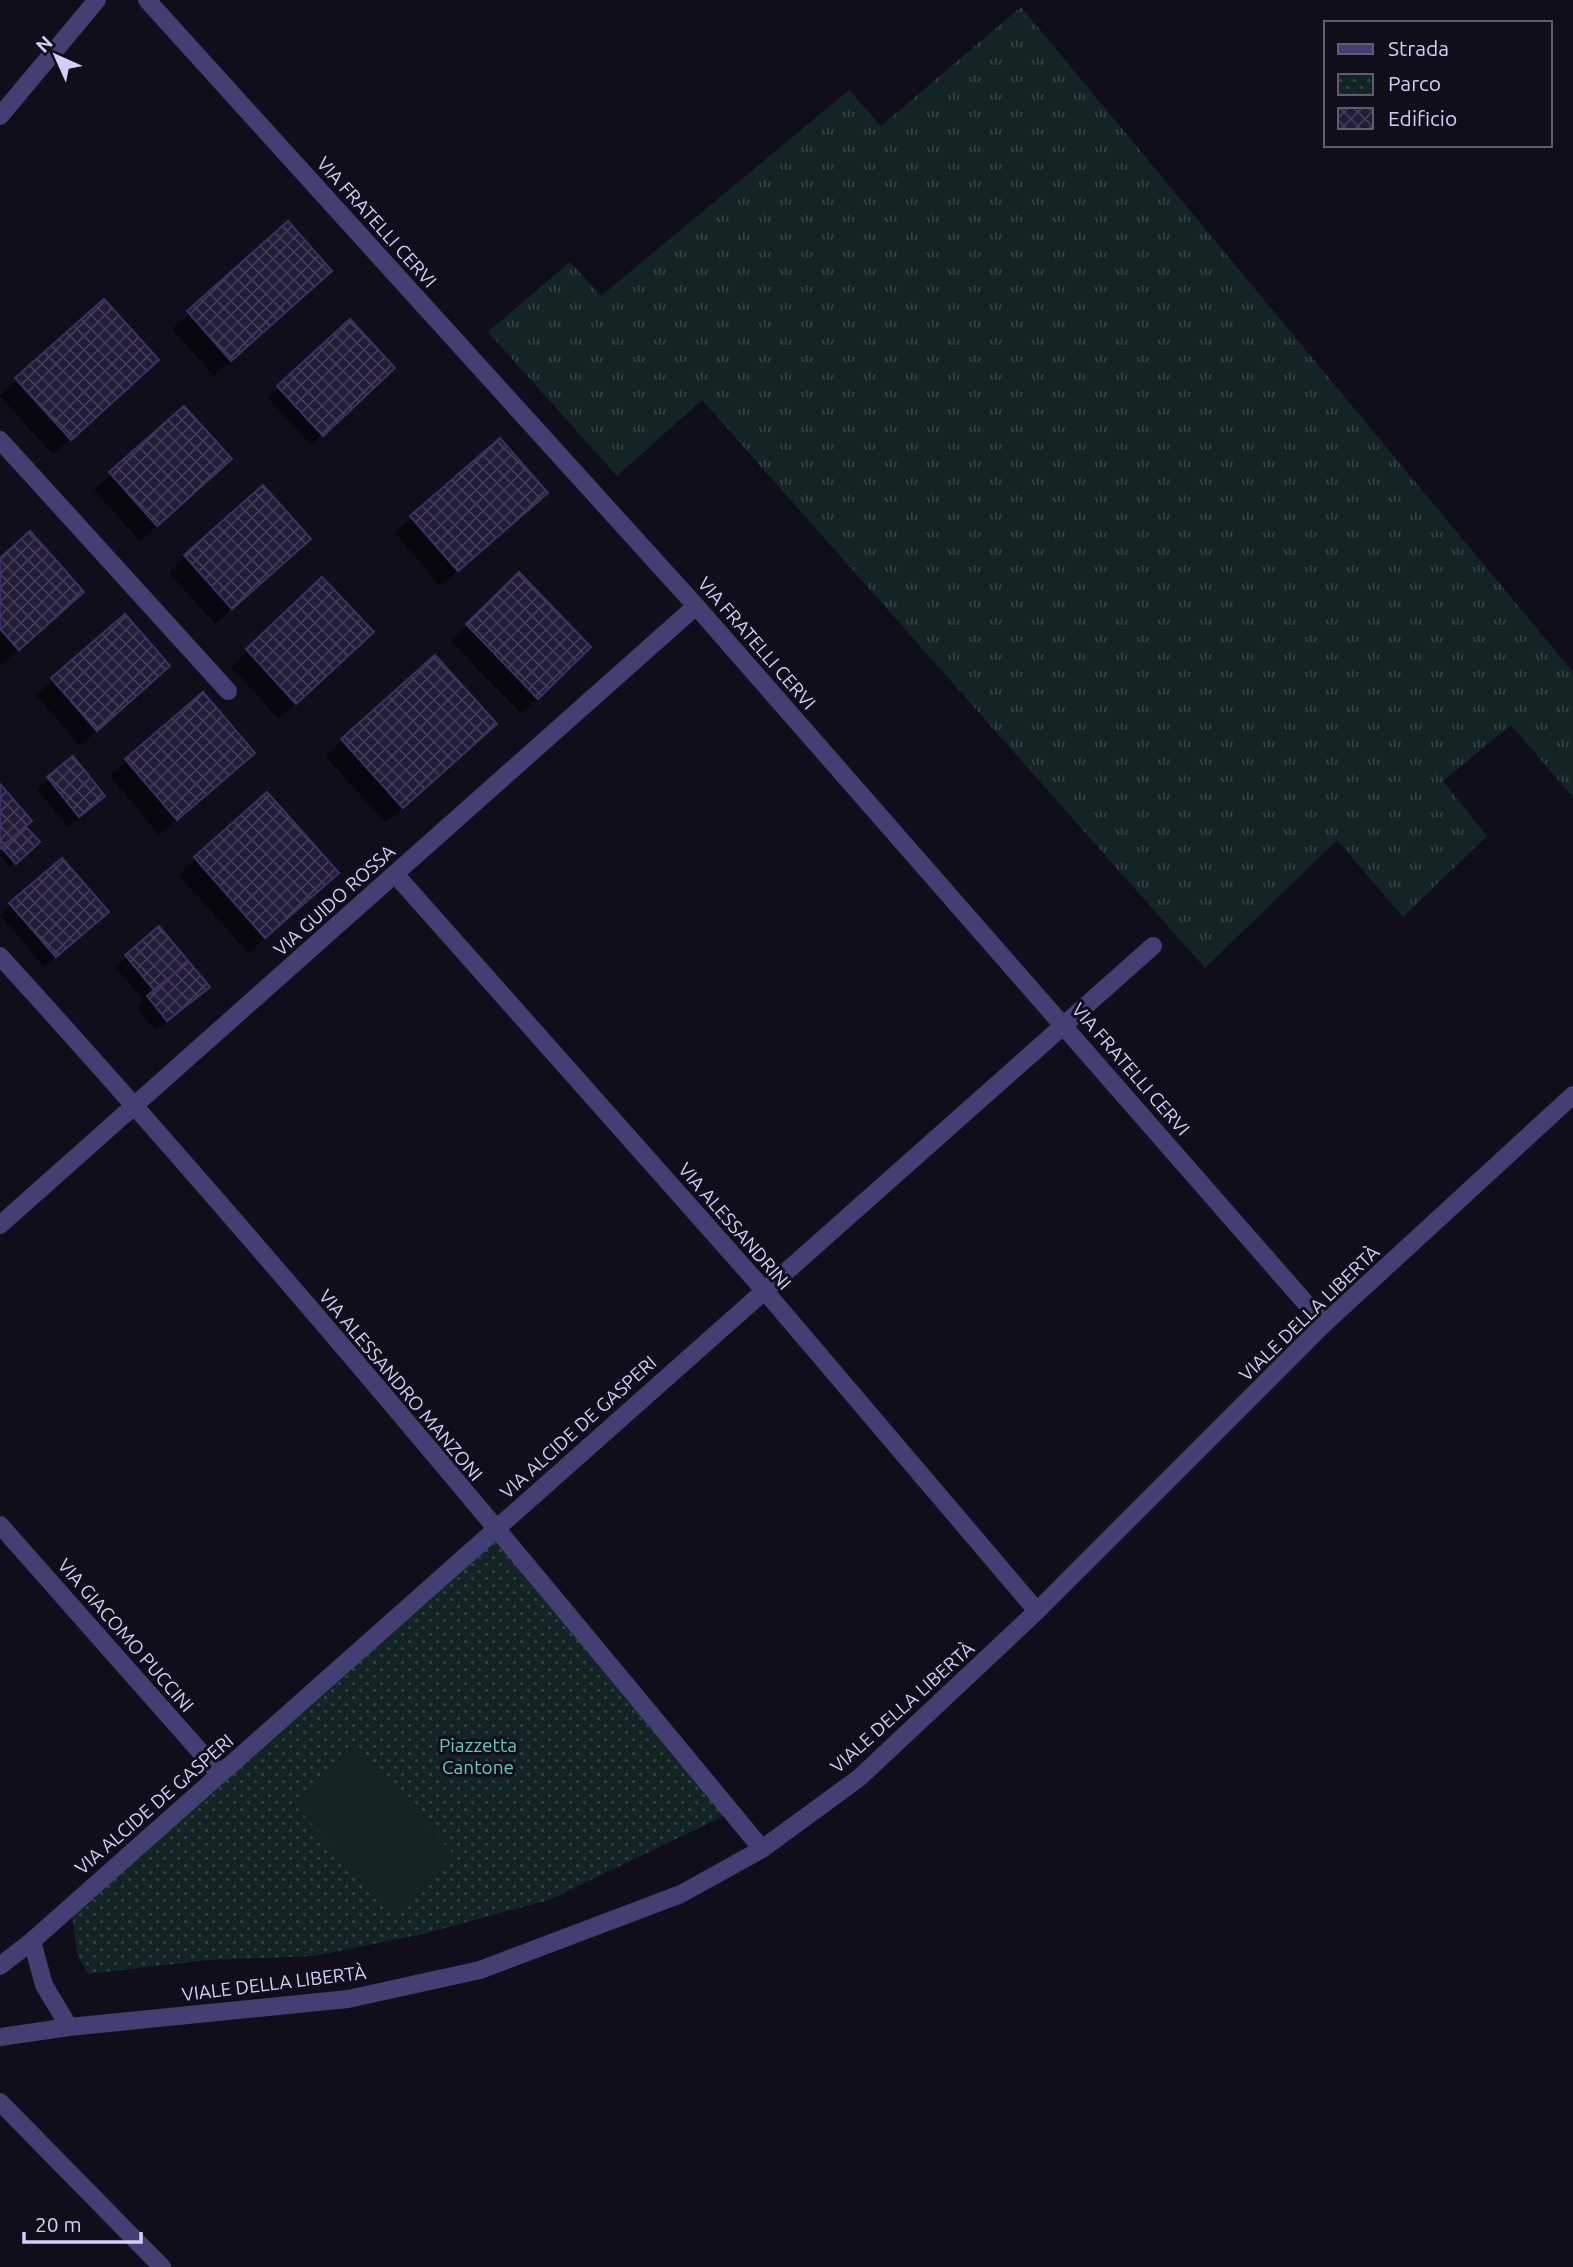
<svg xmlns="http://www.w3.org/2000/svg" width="1573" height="2267" viewBox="0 0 1573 2267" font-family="Ubuntu,sans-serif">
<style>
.grass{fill:url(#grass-tufts)}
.park{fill:url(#park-dots)}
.garden{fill:#122424}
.shadow{fill:#0007}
.building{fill:url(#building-cross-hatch);stroke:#3d3162;stroke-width:2}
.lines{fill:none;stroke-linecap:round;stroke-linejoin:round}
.minor{stroke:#433f73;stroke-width:18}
.labels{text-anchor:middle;stroke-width:6;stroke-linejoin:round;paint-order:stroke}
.street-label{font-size:19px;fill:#d4cef8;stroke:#100e1b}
.park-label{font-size:19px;fill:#65cdb7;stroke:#100e1b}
</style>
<defs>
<pattern id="grass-tufts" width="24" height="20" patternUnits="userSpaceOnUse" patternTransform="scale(1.75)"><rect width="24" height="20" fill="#122424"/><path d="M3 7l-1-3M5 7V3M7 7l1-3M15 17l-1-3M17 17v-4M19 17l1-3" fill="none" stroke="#344345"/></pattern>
<pattern id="park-dots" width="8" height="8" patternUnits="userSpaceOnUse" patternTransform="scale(1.75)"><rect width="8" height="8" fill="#122424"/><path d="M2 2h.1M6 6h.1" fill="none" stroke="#344345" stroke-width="1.8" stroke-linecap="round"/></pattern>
<pattern id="building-cross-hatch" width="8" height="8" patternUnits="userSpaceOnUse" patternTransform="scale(1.75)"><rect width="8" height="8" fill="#231c39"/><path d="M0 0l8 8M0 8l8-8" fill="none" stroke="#423c56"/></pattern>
</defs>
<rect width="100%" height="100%" fill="#100e1b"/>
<path class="grass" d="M1021,7L1573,672V797L1511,725L1443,781L1487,836L1403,917L1337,840L1205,968L702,400L617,476L488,332L570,262L601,296L849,90L881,126Z"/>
<path class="park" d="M496,1528L732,1812L549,1900L423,1934L314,1956L208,1960L88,1974L77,1954L71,1905Z"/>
<path class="garden" d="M356,1745L456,1857L392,1914L292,1802Z"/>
<g class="shadow">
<path d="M288,224L313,287L214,376L172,329Z"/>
<path d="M104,301L140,376L53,455L0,396Z"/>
<path d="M382,379L311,445L268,398L278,387Z"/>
<path d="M184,408L230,459L140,541L94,490Z"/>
<path d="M529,509L440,586L395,533L411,517Z"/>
<path d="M309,539L215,624L169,573L186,556Z"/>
<path d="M0,560L65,608L1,665L0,664Z"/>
<path d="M519,575L589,647L521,714L451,641Z"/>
<path d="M322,579L355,648L279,719L231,667Z"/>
<path d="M125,616L168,666L80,746L36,695Z"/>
<path d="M203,695L253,753L159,835L110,776Z"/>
<path d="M342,740H478L386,823L326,757Z"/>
<path d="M73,758L103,796L68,827L37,789Z"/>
<path d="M0,787L23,827L37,842L10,867L0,856V852L4,849L2,846L0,848Z"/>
<path d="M267,794L320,889L248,953L179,875Z"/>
<path d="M10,904L96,923L44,967L0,915Z"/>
<path d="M159,929L207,987L156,1031L137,1008L144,1001L115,967Z"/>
</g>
<g class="building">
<path d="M288,221L332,271L231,361L187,311Z"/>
<path d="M104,299L159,360L71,440L15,378Z"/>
<path d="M350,319L395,368L323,436L277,386Z"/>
<path d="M184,406L232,459L157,526L109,472Z"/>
<path d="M500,438L548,493L458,571L410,516Z"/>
<path d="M263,485L311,539L232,609L184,555Z"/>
<path d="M30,531L84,592L19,650L0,629V558Z"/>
<path d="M519,572L591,647L538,699L466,624Z"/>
<path d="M322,577L374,632L296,704L246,649Z"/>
<path d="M125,614L170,666L97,731L51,678Z"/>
<path d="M435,655L497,724L403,808L341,739Z"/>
<path d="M203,692L255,753L177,820L125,759Z"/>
<path d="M73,756L105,796L79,817L47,777Z"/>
<path d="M0,784L32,821L0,849Z"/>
<path d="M267,792L339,873L265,938L194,857Z"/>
<path d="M25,826L40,842L16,864L2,848Z"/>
<path d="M62,858L109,912L56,957L9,903Z"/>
<path d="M159,926L189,962L154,990L125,955Z"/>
<path d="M189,962L210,987L167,1021L147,996Z"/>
</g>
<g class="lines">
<g class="minor">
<path d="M147,0L696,606L1324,1324"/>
<path d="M0,116L97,0"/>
<path d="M0,440L228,691"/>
<path d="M395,874L764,1290L1037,1611"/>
<path d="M0,956C263,1245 513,1547 762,1849"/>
<path d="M0,1225L696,606"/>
<path d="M0,1525L220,1774"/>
<path d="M32,1941L44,1985L69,2027"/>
<path d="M0,1966L32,1941L1153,946"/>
<path d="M0,2037L69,2027L348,1999L480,1970L681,1894L762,1849L859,1778L1037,1611L1324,1324L1573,1095"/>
<path d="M0,2102L162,2267"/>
</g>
</g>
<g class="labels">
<g class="street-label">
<text transform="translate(377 222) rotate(48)" y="7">VIA FRATELLI CERVI</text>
<text transform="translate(757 643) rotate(49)" y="7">VIA FRATELLI CERVI</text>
<text transform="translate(334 900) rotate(-42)" y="7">VIA GUIDO ROSSA</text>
<text transform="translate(1131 1069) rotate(49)" y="7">VIA FRATELLI CERVI</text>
<text transform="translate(735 1226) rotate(49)" y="7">VIA ALESSANDRINI</text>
<text transform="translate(1309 1313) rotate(-44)" y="7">VIALE DELLA LIBERTÀ</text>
<text transform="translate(401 1385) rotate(50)" y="7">VIA ALESSANDRO MANZONI</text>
<text transform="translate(578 1427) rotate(-42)" y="7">VIA ALCIDE DE GASPERI</text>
<text transform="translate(126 1635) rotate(49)" y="7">VIA GIACOMO PUCCINI</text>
<text transform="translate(902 1707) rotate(-42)" y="7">VIALE DELLA LIBERTÀ</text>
<text transform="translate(154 1804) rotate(-41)" y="7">VIA ALCIDE DE GASPERI</text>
<text transform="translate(274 1983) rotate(-7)" y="7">VIALE DELLA LIBERTÀ</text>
</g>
<g class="park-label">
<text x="478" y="1752">Piazzetta<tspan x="478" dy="22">Cantone</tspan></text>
</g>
</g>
<rect x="1324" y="21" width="228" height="126" fill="#100e1b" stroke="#5e5b73" stroke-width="2"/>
<rect x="1338" y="44" width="35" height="10" fill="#433f73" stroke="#5e5b73" stroke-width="2"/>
<text x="1388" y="56" font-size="21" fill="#d4cef8">Strada</text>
<rect x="1338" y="74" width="35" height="21" fill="url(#park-dots)" stroke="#5e5b73" stroke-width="2"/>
<text x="1388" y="91" font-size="21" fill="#d4cef8">Parco</text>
<rect x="1338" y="108" width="35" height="21" fill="url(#building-cross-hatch)" stroke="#5e5b73" stroke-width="2"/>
<text x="1388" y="126" font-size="21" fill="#d4cef8">Edificio</text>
<g transform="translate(56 56) rotate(315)" stroke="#100e1b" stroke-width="5" paint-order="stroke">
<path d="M0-5L12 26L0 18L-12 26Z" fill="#d4cef8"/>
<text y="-10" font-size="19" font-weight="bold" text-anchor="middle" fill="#d4cef8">N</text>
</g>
<path d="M24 2232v10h117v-10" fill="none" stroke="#d4cef8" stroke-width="3.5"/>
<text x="35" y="2232" font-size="21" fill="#d4cef8" stroke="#100e1b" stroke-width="5" paint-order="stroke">20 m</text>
</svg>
